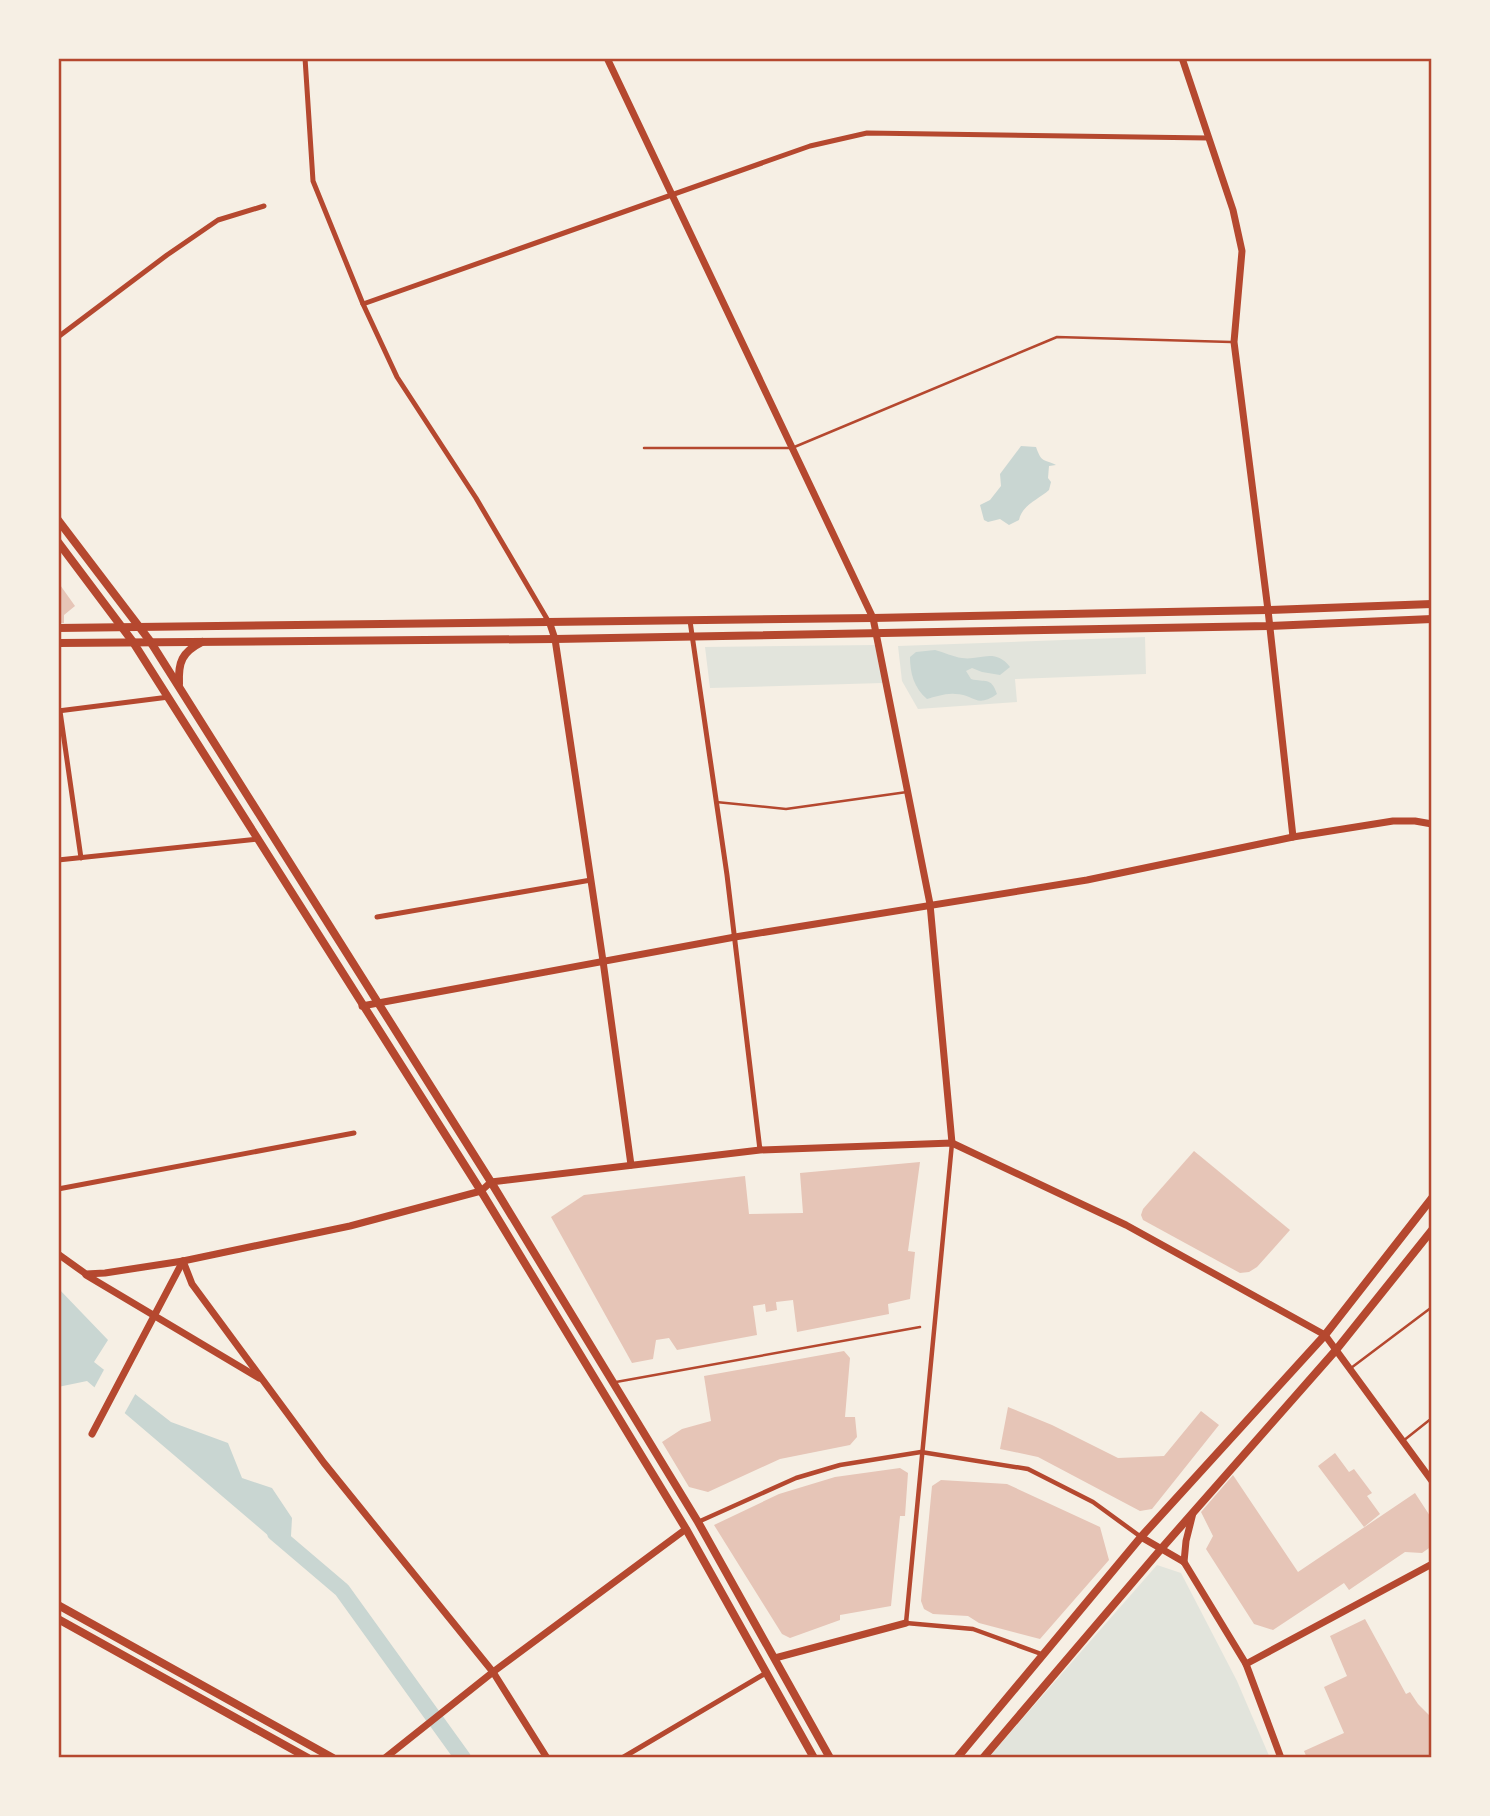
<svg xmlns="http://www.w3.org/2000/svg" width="1490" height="1816" viewBox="0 0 1490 1816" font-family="'Fira Sans',sans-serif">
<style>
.green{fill:#e2e4dc}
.water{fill:#c9d6d2}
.pier{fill:#f6efe4}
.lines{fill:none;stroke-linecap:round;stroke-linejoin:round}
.river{stroke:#c9d6d2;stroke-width:16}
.building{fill:#e6c5b7}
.service{stroke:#b5482f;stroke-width:2.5}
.pedestrian{stroke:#b5482f;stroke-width:4.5}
.minor{stroke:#b5482f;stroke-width:5}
.tertiary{stroke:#b5482f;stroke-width:7}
.secondary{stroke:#b5482f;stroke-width:8}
.neatline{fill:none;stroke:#b5482f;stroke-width:2.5}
</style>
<rect width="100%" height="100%" fill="#f6efe4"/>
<g class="green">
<path d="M1145,637L1146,674L1015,679L1017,702L918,709L902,681L898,646Z"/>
<path d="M875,645L883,683L710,688L705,647Z"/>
<path d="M1157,1565L1181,1573L1237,1681L1270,1758H988Z"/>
</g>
<g class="water">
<path d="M1021,446L1036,447C1042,464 1043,458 1056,465L1049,466L1048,478L1051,482L1049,490C1039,499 1022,505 1019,520L1009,525L1000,519L988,522L984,520L980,505L990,500L1001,486L1000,474Z"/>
<path d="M935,650C944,652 953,657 962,658C979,661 995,647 1010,667L1000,675L982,672L972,668L966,671L971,679C985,683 991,676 997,694C976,709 974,694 955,694C946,693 935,697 927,699C914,688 910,673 910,657L916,652Z"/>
<path d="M58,1288L108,1340L94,1362L171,1422L228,1443L242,1478L272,1488L292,1518L290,1554L87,1381L58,1387Z"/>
</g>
<path class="pier" d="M106,1366L137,1391L123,1416L93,1390Z"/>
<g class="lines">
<path class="river" d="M275,1533L342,1590L463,1758"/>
</g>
<g class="building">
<path d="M58,582L75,606L64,615V623H58Z"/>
<path d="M1194,1151L1290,1230L1257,1267L1249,1272L1240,1273L1143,1220L1141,1215L1143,1209Z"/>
<path d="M920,1162L908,1251L915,1252L910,1299L888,1304L889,1314L797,1332L793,1300L776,1302L777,1310L766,1312L765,1304L753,1306L757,1335L677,1350L669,1338L656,1340L653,1359L632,1363L551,1217L584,1195L745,1176L749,1214L803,1213L800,1173Z"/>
<path d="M844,1351L850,1358L845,1417H855L857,1437L850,1445L780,1459L708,1492L689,1487L662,1442L682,1429L711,1421L704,1376Z"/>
<path d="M1008,1407L1052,1425L1118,1458L1164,1456L1201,1411L1219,1425L1152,1509L1140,1511L1038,1457L1000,1449Z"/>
<path d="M1335,1453L1349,1472L1354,1469L1372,1493L1367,1496L1380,1514L1364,1527L1318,1466Z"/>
<path d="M900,1468L908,1473L905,1516H900L891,1606L840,1615V1620L790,1638L782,1634L714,1525L779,1494L835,1477Z"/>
<path d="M1233,1475L1298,1572L1415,1493L1432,1519V1546L1422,1553L1405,1552L1349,1590L1344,1583L1273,1630L1254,1624L1206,1549L1213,1536L1201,1512Z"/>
<path d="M941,1480L1007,1484L1100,1527L1109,1560L1040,1639L979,1623L968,1616L933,1614L924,1609L921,1601L932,1486Z"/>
<path d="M1365,1619L1406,1694L1410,1692L1418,1704L1432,1718V1758H1307L1304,1751L1344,1733L1324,1687L1347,1676L1330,1636Z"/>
</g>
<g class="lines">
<g class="service">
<path d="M644,448H792L1057,337L1231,342"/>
<path d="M716,802L786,809L907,792"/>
<path d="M1351,1368L1432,1307"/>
<path d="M616,1382L920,1327"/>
<path d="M1403,1441L1432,1418"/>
</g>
<g class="pedestrian">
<path d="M952,1143L906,1623L973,1629L1044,1655"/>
<path d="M698,1522L796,1478L840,1465L921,1452L1028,1469L1093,1502L1141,1537"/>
</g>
<g class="minor">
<path d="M305,58L313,181L363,304L397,377L476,498L550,624"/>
<path d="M363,304L810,146L867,133L1208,138"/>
<path d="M58,337L167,255L218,220L264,206"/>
<path d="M690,621L727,875L760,1150"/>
<path d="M58,711L169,697"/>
<path d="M60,711L81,858"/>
<path d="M58,860L259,839"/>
<path d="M377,917L591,880"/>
<path d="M58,1189L354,1133"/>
<path d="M622,1758L766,1673"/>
</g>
<g class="tertiary">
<path d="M607,58L873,618L930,904L952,1143"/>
<path d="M1182,58L1233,210L1242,251L1234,342L1268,610L1293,837"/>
<path d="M550,624L555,639L603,961L631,1165"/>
<path d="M362,1006L735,937L1087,880L1293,837L1393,821H1415L1432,824"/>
<path d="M58,1254L86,1274L105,1273L183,1261L350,1226L481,1191L491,1182L760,1150L952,1143L1126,1225L1325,1335L1432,1481"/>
<path d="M183,1261L192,1284L324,1463L493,1672L547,1758"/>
<path d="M86,1275L259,1378"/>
<path d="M92,1434L183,1261"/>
<path d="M1141,1537L1184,1562L1246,1664L1281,1758"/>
<path d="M1184,1562L1186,1541L1193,1513"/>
<path d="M775,1658L906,1623"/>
<path d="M1246,1664L1432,1564"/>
<path d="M385,1758L493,1672L686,1529"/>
</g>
<g class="secondary">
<path d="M58,520L150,641L491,1182L698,1522L830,1758"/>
<path d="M58,542L133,642L481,1191L686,1529L814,1758"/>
<path d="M58,628L873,618L1268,610L1432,604"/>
<path d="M58,643L555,639L1269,626L1432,619"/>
<path d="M179,684C178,662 182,652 202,642"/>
<path d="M58,1605L333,1758"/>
<path d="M58,1619L308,1758"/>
<path d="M957,1758L1141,1537L1325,1335L1432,1198"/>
<path d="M983,1758L1161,1549L1336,1350L1432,1230"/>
</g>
</g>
<rect width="1490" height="1816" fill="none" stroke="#f6efe4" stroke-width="119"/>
<rect x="60" y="60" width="1370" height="1696" class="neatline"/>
</svg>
